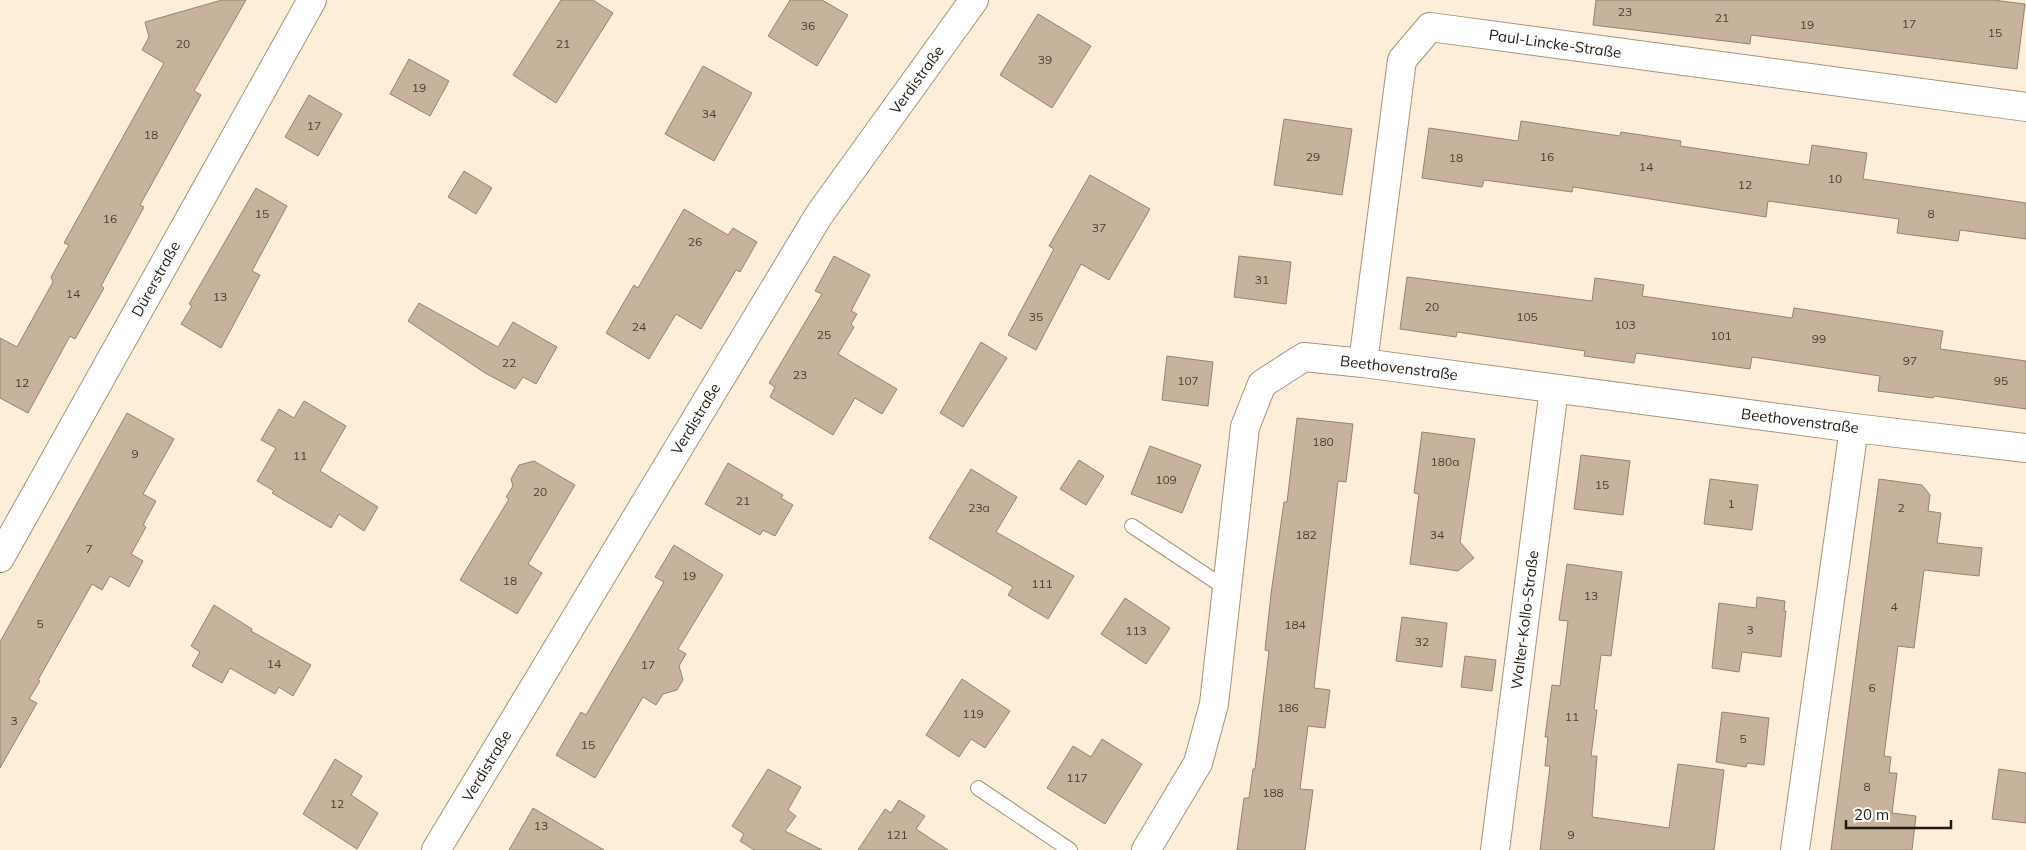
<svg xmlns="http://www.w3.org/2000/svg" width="2026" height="850" viewBox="0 0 2026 850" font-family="Mulish,sans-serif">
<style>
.building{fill:#c7b29c;stroke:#96836e}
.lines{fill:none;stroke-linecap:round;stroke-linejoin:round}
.service-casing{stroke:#a3937b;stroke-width:16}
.minor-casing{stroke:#a3937b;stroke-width:30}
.service{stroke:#fff;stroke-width:14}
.minor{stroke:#fff;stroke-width:28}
.labels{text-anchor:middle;stroke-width:5;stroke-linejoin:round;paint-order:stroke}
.number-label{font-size:12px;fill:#4a4034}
.street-label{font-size:15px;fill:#201a11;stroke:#fdfdfd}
</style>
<rect width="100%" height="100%" fill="#fdeeda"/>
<g class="building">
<path d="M222,0H246L194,91L201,95L140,205L144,207L101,286L104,288L75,339L70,336L28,413L0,398V338L17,347L53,282L51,277L69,245L64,243L164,63L142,50L149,37L145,22Z"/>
<path d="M561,0H593L613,13L556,103L513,75Z"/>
<path d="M790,0H822L848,15L817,66L768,36Z"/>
<path d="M1596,0H1993L2025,4L2017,69L1751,35L1750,44L1593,25Z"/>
<path d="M1038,14L1091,46L1052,108L1000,75Z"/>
<path d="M409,59L449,81L430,116L390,94Z"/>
<path d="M703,66L752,93L714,161L665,134Z"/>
<path d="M309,95L342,114L318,156L285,137Z"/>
<path d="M1284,119L1352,129L1342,195L1274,185Z"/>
<path d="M1521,121L1620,136L1621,132L1681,141L1680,146L1809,165L1812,145L1867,153L1863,179L2026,203V239L1960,230L1958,241L1897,233L1899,219L1768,201L1766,217L1573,187L1572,192L1484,180L1482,187L1422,178L1429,128L1518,141Z"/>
<path d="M464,171L492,188L476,214L448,197Z"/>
<path d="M1090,175L1150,209L1109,280L1081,264L1036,350L1008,335L1054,249L1049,246Z"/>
<path d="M256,188L287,206L252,271L260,275L221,348L181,324L192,306L189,304Z"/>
<path d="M684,209L728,235L733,228L757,242L740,272L736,270L701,329L676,314L649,359L606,333L634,285L638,288Z"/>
<path d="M834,256L870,275L851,311L857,314L851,324L854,327L838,354L897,389L882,414L855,398L833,435L770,397L775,387L769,383L822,294L815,291Z"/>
<path d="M1239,256L1291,262L1286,304L1234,297Z"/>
<path d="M1407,277L1592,301L1595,278L1644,285L1642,296L1792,318L1794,308L1943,331L1940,349L2026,361V409L1934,396L1933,398L1878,391L1880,376L1752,357L1750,369L1636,353L1634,363L1584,356L1585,351L1457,332L1456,337L1400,329Z"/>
<path d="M419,303L498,347L513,322L557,347L536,384L523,377L515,389L485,373L408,321Z"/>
<path d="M981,342L1007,358L963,427L940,413Z"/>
<path d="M1167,356L1213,362L1208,406L1162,400Z"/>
<path d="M304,401L346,426L320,471L378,507L364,531L339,514L331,528L272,493L274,491L257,481L276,448L261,440L279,409L294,418Z"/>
<path d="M127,413L174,439L143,494L156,501L143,525L146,527L131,554L143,561L129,587L110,576L102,590L92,584L38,680L40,681L29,699L37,703L0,768V642Z"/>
<path d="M1297,418L1353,424L1346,482L1338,481L1314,688L1330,690L1325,728L1308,726L1300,789L1313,790L1305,850H1237L1244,798H1249L1253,769H1255L1269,651L1265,650L1271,594L1284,502H1287Z"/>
<path d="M1422,432L1475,439L1460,542L1474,558L1458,571L1410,564L1419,494L1414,493Z"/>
<path d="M1150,446L1201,465L1182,513L1131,494Z"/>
<path d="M1581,455L1630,461L1623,515L1574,509Z"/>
<path d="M1079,460L1104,476L1086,505L1060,489Z"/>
<path d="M534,461L575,485L528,564L542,573L517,614L460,580L509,499L506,497L513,486L511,479L519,465Z"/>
<path d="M728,463L783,495L781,498L793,505L775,536L763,530L760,535L705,504Z"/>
<path d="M971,469L1017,497L996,532L1074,576L1048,619L1008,595L1013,587L929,538Z"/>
<path d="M1710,479L1758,485L1752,530L1704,524Z"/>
<path d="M1879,479L1922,485L1930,495L1928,511L1941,513L1937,543L1982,548L1979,576L1924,570L1914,648L1898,646L1884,756L1891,757L1889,773H1897L1892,813L1916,816L1912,850H1831Z"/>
<path d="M674,545L723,575L678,649L686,654L679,666L683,680L677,690L663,694L656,705L643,697L595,778L556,755L581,712L586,715L664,582L655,577Z"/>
<path d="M1567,564L1622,572L1611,656L1601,655L1594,710H1597L1591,756H1597L1592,817L1669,828L1678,764L1724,770L1714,850H1540L1550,766H1545L1548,737H1545L1552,685L1560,686L1568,621L1559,620Z"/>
<path d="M1757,597L1785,601L1784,611H1786L1781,657L1742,652L1739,672L1712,668L1719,603L1756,608Z"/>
<path d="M1125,598L1170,628L1146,664L1101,634Z"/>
<path d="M214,605L252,629L251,631L311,665L293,696L279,687L275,694L230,668L222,683L192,666L200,652L191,646Z"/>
<path d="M1402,617L1447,623L1442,667L1396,661Z"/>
<path d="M1465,656L1496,660L1492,691L1461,687Z"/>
<path d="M962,679L1010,711L985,748L971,739L959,757L926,735Z"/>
<path d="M1722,712L1769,718L1764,765L1747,763L1746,767L1716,762Z"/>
<path d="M1102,739L1142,764L1105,824L1047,788L1073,746L1091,757Z"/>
<path d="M335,759L362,776L351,795L378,813L357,849L303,814Z"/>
<path d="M768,769L801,787L788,810L796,816L785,831L822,850H754L740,841L744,834L732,826Z"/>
<path d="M1999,769L2026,773V823L1992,819Z"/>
<path d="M899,800L925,816L916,829L948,850H858L885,809L891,813Z"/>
<path d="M533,808L604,850H509Z"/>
</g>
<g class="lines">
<g class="service-casing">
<g id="service">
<path d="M1132,526L1227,589"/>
<path d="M978,788L1070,850"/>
</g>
</g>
<g class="minor-casing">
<g id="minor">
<path d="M1363,363L1402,60L1430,27L2026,107"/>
<path d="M0,558L312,0"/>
<path d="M436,850L819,215L974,0"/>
<path d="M1146,850L1198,763L1214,704L1245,427L1262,384L1304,357L1363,363L1854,428L2026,448"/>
<path d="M1495,850L1554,389"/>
<path d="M1795,850L1854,428"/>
</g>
</g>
<use href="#service" class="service"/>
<use href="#minor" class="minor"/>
</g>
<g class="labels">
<g class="number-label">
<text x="1625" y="16">23</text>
<text x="1722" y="22">21</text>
<text x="1909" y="28">17</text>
<text x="1807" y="29">19</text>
<text x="808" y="30">36</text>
<text x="1995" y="37">15</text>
<text x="183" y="48">20</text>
<text x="563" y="48">21</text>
<text x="1045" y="64">39</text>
<text x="419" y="92">19</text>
<text x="709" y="118">34</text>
<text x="314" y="130">17</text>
<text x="151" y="139">18</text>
<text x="1313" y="161">29</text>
<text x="1547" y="161">16</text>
<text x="1456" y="162">18</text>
<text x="1646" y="171">14</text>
<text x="1835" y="183">10</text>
<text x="1745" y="189">12</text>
<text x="262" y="218">15</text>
<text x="1931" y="218">8</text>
<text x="110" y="223">16</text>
<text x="1099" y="232">37</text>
<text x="695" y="246">26</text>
<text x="1262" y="284">31</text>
<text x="73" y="298">14</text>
<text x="220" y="301">13</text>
<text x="1432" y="311">20</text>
<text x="1036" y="321">35</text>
<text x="1527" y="321">105</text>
<text x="1625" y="329">103</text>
<text x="639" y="331">24</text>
<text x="824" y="339">25</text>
<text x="1721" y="340">101</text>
<text x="1819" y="343">99</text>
<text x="1910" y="365">97</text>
<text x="509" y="367">22</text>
<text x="800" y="379">23</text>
<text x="1188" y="385">107</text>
<text x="2001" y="385">95</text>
<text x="22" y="387">12</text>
<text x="1323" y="446">180</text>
<text x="135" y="458">9</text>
<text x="300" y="460">11</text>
<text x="1445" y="466">180a</text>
<text x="1166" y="484">109</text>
<text x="1602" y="489">15</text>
<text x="540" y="496">20</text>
<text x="743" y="505">21</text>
<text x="1731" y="508">1</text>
<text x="979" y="512">23a</text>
<text x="1901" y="512">2</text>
<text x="1306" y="539">182</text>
<text x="1437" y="539">34</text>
<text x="89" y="553">7</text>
<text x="689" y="580">19</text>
<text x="510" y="585">18</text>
<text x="1042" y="588">111</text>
<text x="1591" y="600">13</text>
<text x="1894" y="611">4</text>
<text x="40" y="628">5</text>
<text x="1295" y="629">184</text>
<text x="1750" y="634">3</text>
<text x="1136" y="635">113</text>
<text x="1422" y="646">32</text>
<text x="274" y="668">14</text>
<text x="648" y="669">17</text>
<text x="1872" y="692">6</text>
<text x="1288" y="712">186</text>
<text x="973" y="718">119</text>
<text x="1572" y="721">11</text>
<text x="14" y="725">3</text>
<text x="1743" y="743">5</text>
<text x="588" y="749">15</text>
<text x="1077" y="782">117</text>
<text x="1867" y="791">8</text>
<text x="1273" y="797">188</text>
<text x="337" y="808">12</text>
<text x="541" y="830">13</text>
<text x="897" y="839">121</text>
<text x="1571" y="839">9</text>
</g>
<g class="street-label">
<text transform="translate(1555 44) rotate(8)" y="5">Paul-Lincke-Straße</text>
<text transform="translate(917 80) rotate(-54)" y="5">Verdistraße</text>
<text transform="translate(156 279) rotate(-61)" y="5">Dürerstraße</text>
<text transform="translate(1399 368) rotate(7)" y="5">Beethovenstraße</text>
<text transform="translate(696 419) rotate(-59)" y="5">Verdistraße</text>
<text transform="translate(1800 421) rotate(7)" y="5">Beethovenstraße</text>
<text transform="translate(1525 620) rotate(-83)" y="5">Walter-Kollo-Straße</text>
<text transform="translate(487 766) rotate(-59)" y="5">Verdistraße</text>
</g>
</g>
<path d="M1846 820v8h105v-8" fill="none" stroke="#201a11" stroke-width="2.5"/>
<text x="1854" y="820" font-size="15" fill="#201a11" stroke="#fdfdfd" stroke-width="4" paint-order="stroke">20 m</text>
</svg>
